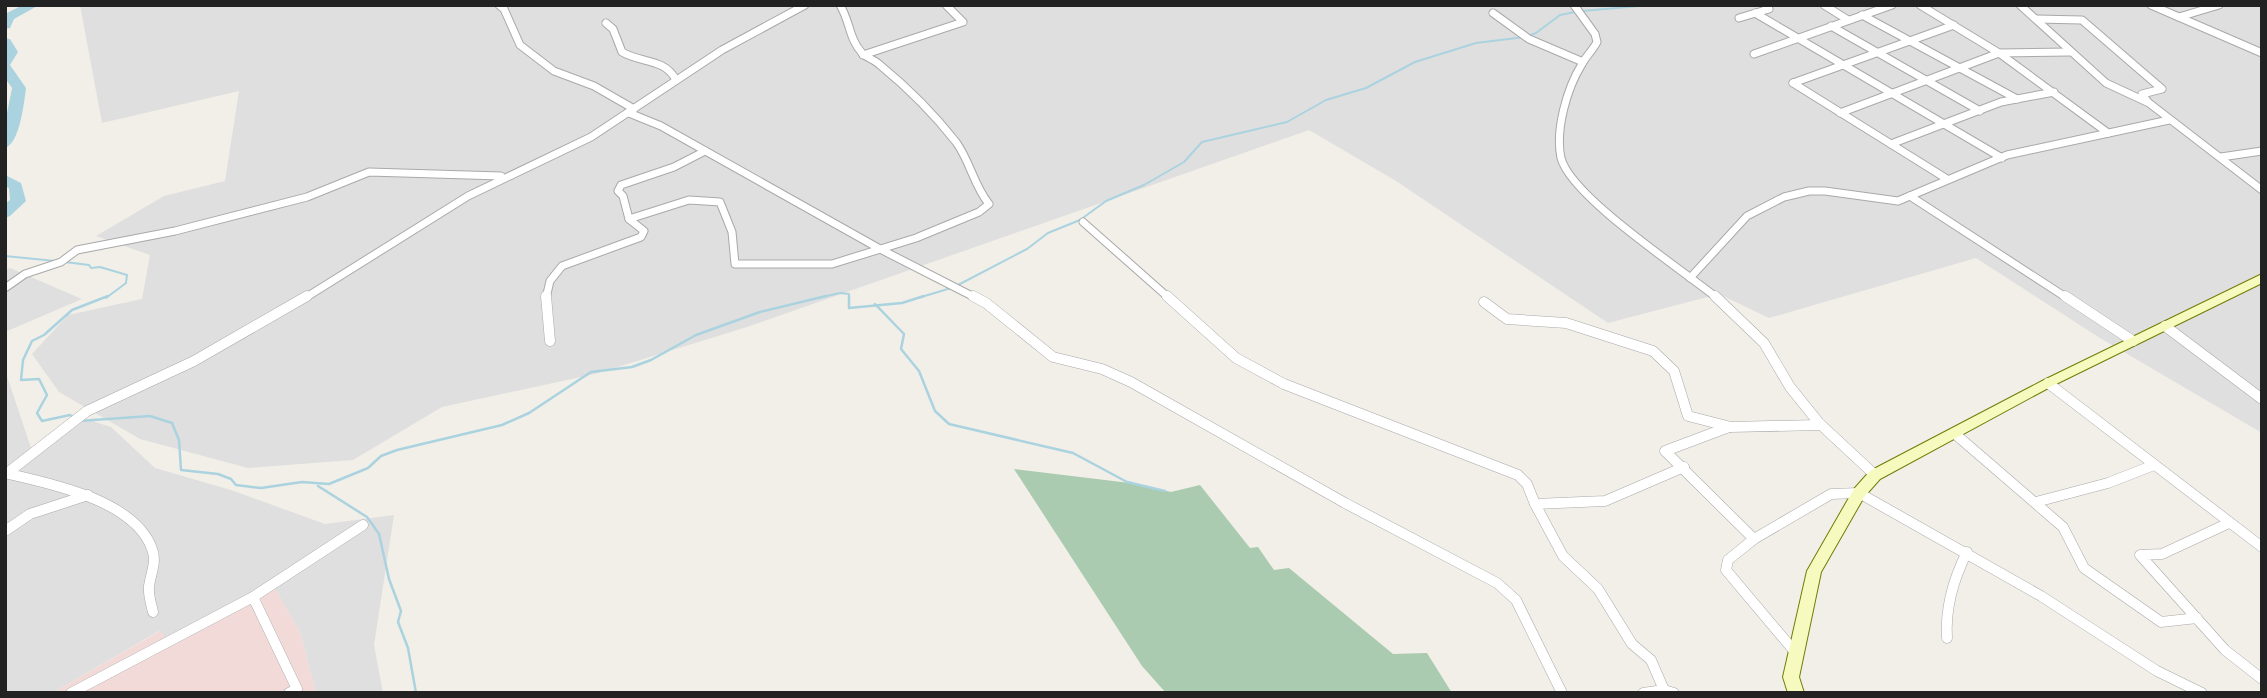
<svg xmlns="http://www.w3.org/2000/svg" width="2267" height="698" viewBox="0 0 2267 698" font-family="Arial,sans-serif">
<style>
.residential{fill:#e0dfdf}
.commercial{fill:#f2dad9}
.cemetery{fill:#aacbaf}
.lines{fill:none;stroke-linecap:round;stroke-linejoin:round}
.stream-far1{stroke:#aad3df;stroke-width:2}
.stream{stroke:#aad3df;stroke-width:2.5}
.river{fill:#aad3df;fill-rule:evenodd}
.minor-far1-casing{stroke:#a9a9a9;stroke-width:9}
.minor-casing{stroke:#a9a9a9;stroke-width:11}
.secondary-casing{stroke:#707d05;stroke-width:2}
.minor-far1{stroke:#fff;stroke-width:7}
.minor{stroke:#fff;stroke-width:10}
.secondary{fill:#f7fabf;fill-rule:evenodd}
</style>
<rect width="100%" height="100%" fill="#f2efe9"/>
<g class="residential">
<path d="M80,5H2262V433L2100,338L1976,258L1769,318L1719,294L1608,323L1396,181L1309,130L747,327L595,374L442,407L353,460L248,468L140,439L59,392L32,354L68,315L142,299L150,255L96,236L164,196L225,181L239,91L102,123Z"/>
<path d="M10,268L82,299L5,332V270Z"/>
<path d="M5,370L31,448L86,419L111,427L155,468L231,490L325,524L394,515L374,645L383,693H316L300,632L275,589L165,638L159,631L52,693H5Z"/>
</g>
<path class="commercial" d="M275,589L300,632L316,693H52L160,631L165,637Z"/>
<path class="cemetery" d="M1014,469L1138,484L1171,492L1200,485L1250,548L1258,547L1274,570L1289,568L1393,654L1427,653L1452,693H1166L1142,666Z"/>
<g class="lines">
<g class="stream-far1">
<path d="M1582,11L1651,5"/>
<path d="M5,256L55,261"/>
<path d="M65,262L89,265L91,268L100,267L127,275L126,283L106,298"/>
<path d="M958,285L1027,249L1048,233L1080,220L1106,201L1144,185L1184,162L1202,142L1287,122L1326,100L1366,88L1415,62L1476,43L1525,37L1536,33L1560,15L1575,12"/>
<path d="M818,298L840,293L849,294V298"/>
<path d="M918,298L951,288"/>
</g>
<g class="stream">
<path d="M849,296V308L902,303L924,296"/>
<path d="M875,304L904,334L901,349L919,371L935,411L949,424L1073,453L1127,482L1165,491"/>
<path d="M73,417L70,415L42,421L37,413L47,395L39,379L21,380L23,360L32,341L44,335L72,310L108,296"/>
<path d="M79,421L150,416L172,423L179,440L181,470L218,474L231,479L236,485L261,488L302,482L329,484L368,468L381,456L397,450L502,425L529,413L591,372L632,367L651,360L696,335L760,312L826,296"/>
<path d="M318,486L367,517L379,534L389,579L401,611L398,622L408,648L416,693"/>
</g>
<g class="river">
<path d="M23,5H39L14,19L10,28L5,29V14Z"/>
<path d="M5,38L10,39L18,52L10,65L26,88C24,103 20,143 5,148V123L12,88L5,78Z"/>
<path d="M5,175L21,183L26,201L10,216L5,218V204L10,200L9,188L5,186Z"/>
</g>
<g class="minor-far1-casing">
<g id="minor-far1">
<path d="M499,5L504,9L520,45L554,71L594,86L634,109"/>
<path d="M1574,5L1595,34L1597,42C1593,50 1586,56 1582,64C1567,88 1555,130 1561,158C1571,197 1683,270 1717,298"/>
<path d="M1824,5L1848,20"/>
<path d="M1920,5L1999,53L2108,133"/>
<path d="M2020,5L2106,83L2149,103L2262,190"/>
<path d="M2151,5L2262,53"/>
<path d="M1493,13L1529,39L1583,62"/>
<path d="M1755,13L2002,158"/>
<path d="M1862,15L2017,99"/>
<path d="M2179,17L2219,5"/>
<path d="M1739,18L1769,9L1765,5"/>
<path d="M2036,19L2082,20L2162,89L2142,94L2148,102"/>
<path d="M606,23L613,29L622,52C640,63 665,58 676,80"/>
<path d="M1831,26L1980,111"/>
<path d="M1754,54L1892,5"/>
<path d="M863,55L963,22L946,5"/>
<path d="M1793,83L1947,179"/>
<path d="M1793,83L1954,25"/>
<path d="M629,113L661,126L880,249L976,298"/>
<path d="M1840,113L1999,53L2070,52"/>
<path d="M1891,144L2001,102L2054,92"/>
<path d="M2221,157L2262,151"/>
<path d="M1910,196L2067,298"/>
<path d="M629,219L689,200L720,202L732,232L735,264H832L916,238L979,212L989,204C974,186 970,161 956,142C934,114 908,88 880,65C875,60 867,58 862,53C849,39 850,21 840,5"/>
<path d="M1083,222L1169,298"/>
<path d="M1690,278L1747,216L1784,197L1809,191H1825L1898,201L2007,155L2169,120"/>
<path d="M5,288L25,274L61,262L77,250L175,231L307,197L369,172L501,176"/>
<path d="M305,298L468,196L591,137L722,50L805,5"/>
<path d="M546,298L550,281L562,266L641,237L644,231L629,219L623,196L618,191L621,185L674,167L705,151"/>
</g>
</g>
<g class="minor-casing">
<g id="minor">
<path d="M546,296L550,341"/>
<path d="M973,296L986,303L1053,357L1102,369L1131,382L1345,503L1497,583L1516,600L1562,693"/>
<path d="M1167,296L1236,358L1284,384L1518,475L1527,484L1535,504"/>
<path d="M1715,296L1764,343L1790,387L1819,423L1875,475"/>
<path d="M2065,296L2133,341"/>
<path d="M1484,302L1507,319L1566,323L1653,351L1674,371L1688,416L1731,427L1818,425"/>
<path d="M2165,326L2262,399"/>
<path d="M2048,383L2262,547"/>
<path d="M1729,427L1665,451L1754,539"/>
<path d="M1954,433L2063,527L2084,568L2161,622L2197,618"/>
<path d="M5,473C49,483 135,500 152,549C157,561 151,573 149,586C148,595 151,603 153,612"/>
<path d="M6,474L87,411L194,361L307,296"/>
<path d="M2036,502L2108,483L2154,465"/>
<path d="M2229,523L2162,554L2140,555L2225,650L2262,679"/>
<path d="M5,531L30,514L88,495"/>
<path d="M253,597L297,689L289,693"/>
<path d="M1947,638C1945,607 1953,580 1967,552"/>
<path d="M1795,652L1726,570L1728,560L1754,539L1831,494L1859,493L2041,596L2157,671L2202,693"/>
<path d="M1664,690L1651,660L1632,644L1598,589L1563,556L1535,504L1605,501L1684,467"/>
<path d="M71,693L253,597L363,525"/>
<path d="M1643,693L1664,690L1674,693"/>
</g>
</g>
<g class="secondary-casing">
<path id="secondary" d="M2262,274V283L2052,386L1880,479L1864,497L1821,572L1799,677L1804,693H1788L1783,677L1807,571L1854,489L1870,471L2044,380Z"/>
</g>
<use href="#minor-far1" class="minor-far1"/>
<use href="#minor" class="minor"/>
<use href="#secondary" class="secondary"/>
</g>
<rect width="2267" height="698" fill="none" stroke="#222222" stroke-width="14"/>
</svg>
